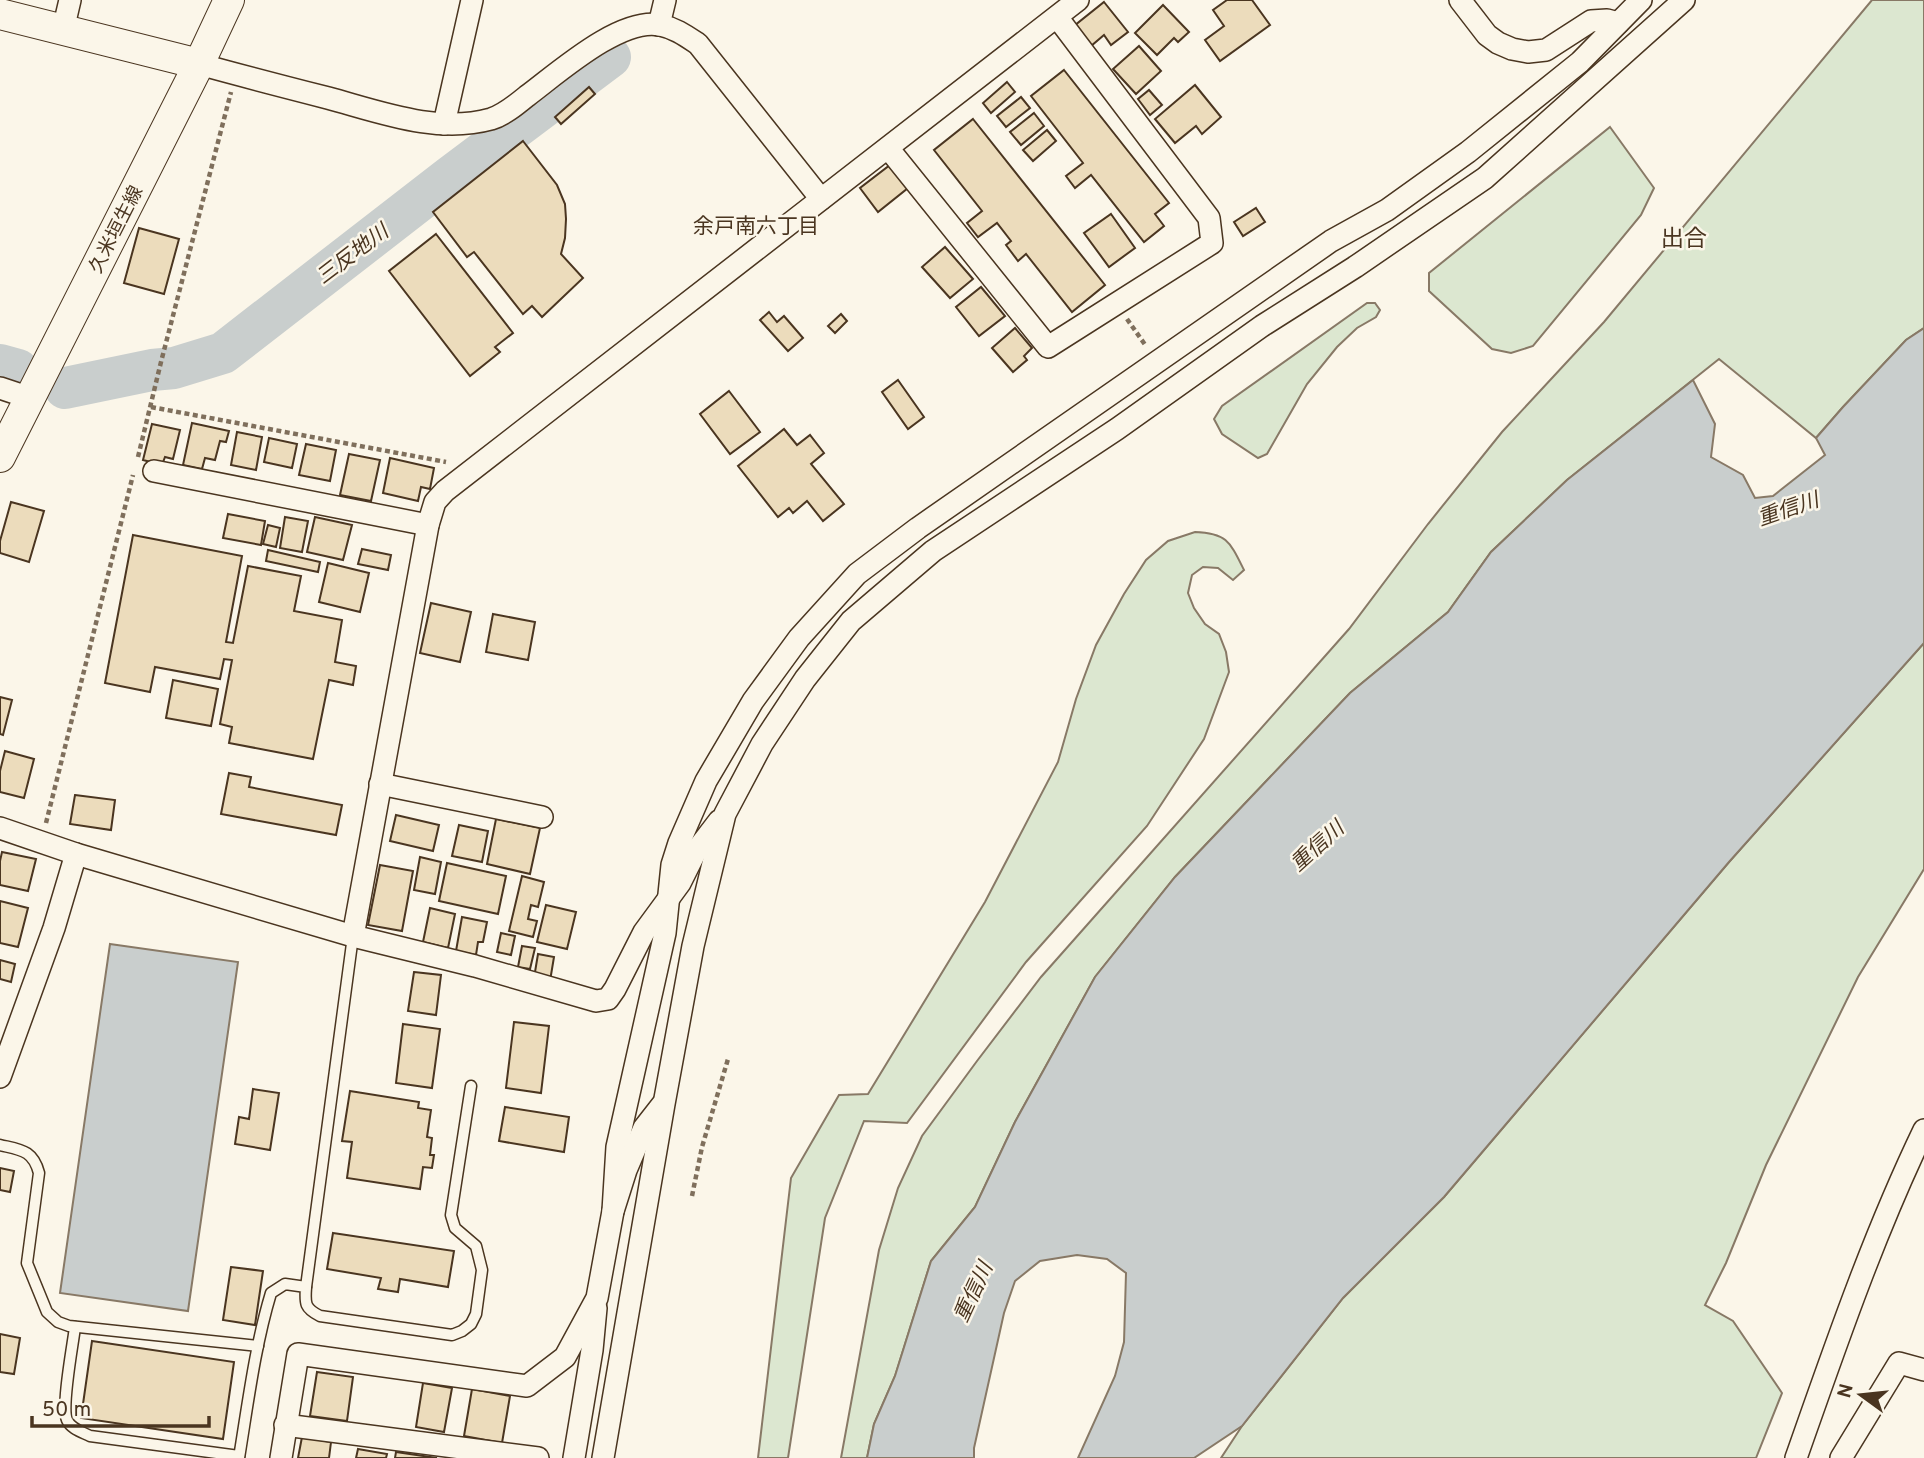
<svg xmlns="http://www.w3.org/2000/svg" width="1924" height="1458" viewBox="0 0 1924 1458" font-family="Overpass,'Noto Sans JP',sans-serif">
<style>
.green{fill:#dce7d0;stroke:#887966;stroke-width:2}
.water{fill:#c9cecd;stroke:#887966;stroke-width:2}
.lines{fill:none;stroke-linecap:round;stroke-linejoin:round}
.river{stroke:#c9cecd;stroke-width:42}
.building{fill:#ecdcbc;stroke:#4a3520;stroke-width:2}
.lane-casing{stroke:#4a3520;stroke-width:13}
.street-casing{stroke:#4a3520;stroke-width:24}
.secondary-casing{stroke:#4a3520;stroke-width:32}
.path{stroke:#7f6f5c;stroke-width:4.5;stroke-dasharray:5 3.5;stroke-linecap:butt}
.lane{stroke:#fbf6e9;stroke-width:10}
.street{stroke:#fbf6e9;stroke-width:21}
.secondary{stroke:#fbf6e9;stroke-width:30}
.labels{text-anchor:middle;stroke-width:5;stroke-linejoin:round;paint-order:stroke}
.street-label{font-size:19px;fill:#4a3520;stroke:#fbf6e9}
.neighbourhood-label{font-size:21px;fill:#4a3520;stroke:#fbf6e9}
.water-label{font-size:21px;font-style:italic;fill:#4a3520;stroke:#fbf6e9}
.quarter-label{font-size:23px;fill:#4a3520;stroke:#fbf6e9}
</style>
<rect width="100%" height="100%" fill="#fbf6e9"/>
<g class="green">
<path d="M1872,0H1924V328L1906,340L1843,407L1816,438L1719,359L1567,480L1491,552L1448,612L1350,693L1175,877L1095,977L1015,1122L975,1207L931,1261L895,1376L874,1424L867,1458H841L879,1250L898,1188L922,1136L977,1061L1041,977L1349,629L1428,524L1502,432L1604,322Z"/>
<path d="M1610,127L1654,188L1641,215L1533,346L1511,353L1492,349L1429,291V273Z"/>
<path d="M1367,303H1375L1380,310L1376,317L1357,328L1337,347L1307,384L1267,454L1258,458L1222,434L1214,419L1222,406Z"/>
<path d="M1195,532C1227,533 1230,542 1244,570L1233,580L1218,568L1203,567L1192,575L1188,593L1194,608L1205,624L1219,634L1226,652L1229,672L1204,739L1147,826L1026,962L907,1123L864,1121L825,1218L788,1458H758L791,1178L839,1095L868,1094L985,902L1058,762L1076,699L1096,645L1124,594L1146,560L1168,541Z"/>
<path d="M1924,643V869L1858,977L1766,1165L1726,1263L1705,1305L1733,1321L1782,1393L1756,1458H1221L1242,1426L1343,1298L1444,1197L1729,862Z"/>
</g>
<g class="water">
<path d="M1924,328V643L1729,862L1444,1197L1343,1298L1242,1426L1194,1458H1078L1115,1376L1124,1342L1126,1273L1107,1259L1077,1255L1040,1261L1015,1281L1004,1313L974,1448V1458H867L874,1424L895,1376L931,1261L975,1207L1015,1122L1095,977L1175,877L1350,693L1448,612L1491,552L1567,480L1693,380L1715,424L1711,457L1743,475L1755,498L1773,496L1825,455L1816,438L1843,407L1906,340Z"/>
<path d="M110,944L238,962L188,1311L60,1293Z"/>
</g>
<g class="lines">
<g class="river">
<path d="M0,365L18,370"/>
<path d="M65,388L152,370L174,368L223,353L450,177L610,57"/>
</g>
</g>
<g class="building">
<path d="M1227,0H1252L1270,25L1220,61L1205,40L1224,26L1213,10Z"/>
<path d="M1104,2L1128,32L1111,45L1104,35L1091,46L1074,26Z"/>
<path d="M1163,5L1189,32L1178,42L1174,38L1157,55L1135,33Z"/>
<path d="M1139,46L1161,71L1136,94L1113,69Z"/>
<path d="M1064,70L1169,203L1155,214L1164,226L1144,242L1091,175L1075,188L1066,176L1083,163L1031,96Z"/>
<path d="M1007,82L1015,92L991,113L983,103Z"/>
<path d="M1195,85L1221,117L1202,134L1196,126L1175,143L1155,119Z"/>
<path d="M589,87L595,94L561,124L555,117Z"/>
<path d="M1149,90L1162,105L1150,115L1138,99Z"/>
<path d="M1021,97L1030,108L1006,127L997,116Z"/>
<path d="M1034,113L1044,126L1021,145L1010,132Z"/>
<path d="M973,119L1105,285L1072,312L1026,254L1018,261L1006,245L1011,241L997,223L978,237L967,223L982,211L934,150Z"/>
<path d="M1047,130L1056,141L1033,161L1023,150Z"/>
<path d="M523,141L557,185L565,204L566,219L565,238L561,254L583,278L542,317L532,306L523,314L474,252L467,257L433,212Z"/>
<path d="M890,165L908,188L878,212L860,188Z"/>
<path d="M1256,208L1265,222L1243,236L1234,222Z"/>
<path d="M1111,214L1135,248L1109,267L1084,233Z"/>
<path d="M139,228L179,239L164,294L124,283Z"/>
<path d="M436,234L513,333L495,347L500,352L470,376L389,271Z"/>
<path d="M945,247L973,279L950,298L922,267Z"/>
<path d="M981,287L1005,316L979,336L956,307Z"/>
<path d="M769,312L777,322L784,316L803,338L788,351L760,320Z"/>
<path d="M841,314L847,321L835,333L828,326Z"/>
<path d="M1015,328L1032,348L1024,356L1027,360L1013,372L992,348Z"/>
<path d="M898,380L924,417L908,429L882,392Z"/>
<path d="M729,391L760,432L730,454L700,414Z"/>
<path d="M192,423L229,431L226,442L220,441L215,460L205,458L202,469L183,465Z"/>
<path d="M152,424L180,430L173,459L165,457L162,465L143,460Z"/>
<path d="M784,429L797,445L810,435L824,453L811,464L844,504L823,521L807,501L793,513L789,508L778,517L738,466Z"/>
<path d="M237,432L262,437L256,470L231,465Z"/>
<path d="M269,438L297,444L292,468L264,462Z"/>
<path d="M306,444L336,450L330,481L299,475Z"/>
<path d="M349,454L380,460L371,501L340,495Z"/>
<path d="M390,458L434,468L430,489L421,487L418,501L383,493Z"/>
<path d="M11,502L44,511L29,562L0,553V541Z"/>
<path d="M228,514L265,521L261,545L223,538Z"/>
<path d="M285,517L308,521L302,552L280,548Z"/>
<path d="M315,517L352,525L343,560L307,552Z"/>
<path d="M268,525L280,528L276,547L263,544Z"/>
<path d="M133,535L242,556L226,642L233,643L248,566L301,576L294,611L342,620L335,662L356,666L353,685L329,680L313,759L229,743L232,727L220,724L232,660L224,659L220,679L155,667L150,692L105,683Z"/>
<path d="M362,549L391,555L388,570L358,564Z"/>
<path d="M268,550L320,562L318,572L266,561Z"/>
<path d="M328,563L369,573L360,612L319,602Z"/>
<path d="M431,603L471,612L460,662L420,653Z"/>
<path d="M493,614L535,622L528,660L486,652Z"/>
<path d="M173,680L218,689L211,726L166,718Z"/>
<path d="M0,697L12,700L3,735L0,734Z"/>
<path d="M5,751L34,759L24,798L0,792V771Z"/>
<path d="M229,773L251,777L249,787L342,805L336,835L221,814Z"/>
<path d="M75,795L115,800L111,830L70,824Z"/>
<path d="M396,815L439,825L433,851L390,841Z"/>
<path d="M496,819L540,828L530,874L487,864Z"/>
<path d="M459,825L488,831L482,862L452,856Z"/>
<path d="M2,852L36,859L28,891L0,885V861Z"/>
<path d="M420,857L441,862L435,894L414,890Z"/>
<path d="M447,863L506,876L498,914L439,901Z"/>
<path d="M380,865L413,871L402,931L368,925Z"/>
<path d="M522,876L544,882L538,907L531,905L528,919L537,921L533,937L509,931Z"/>
<path d="M0,901L28,908L18,947L0,943Z"/>
<path d="M546,905L576,912L567,949L537,942Z"/>
<path d="M430,908L455,914L448,948L423,942Z"/>
<path d="M462,917L487,922L483,942H478L476,955L456,951Z"/>
<path d="M501,933L515,936L511,955L497,952Z"/>
<path d="M522,946L535,948L530,969L518,967Z"/>
<path d="M538,954L554,957L550,981L534,978Z"/>
<path d="M0,960L15,964L11,982L0,979Z"/>
<path d="M414,972L441,975L436,1015L408,1011Z"/>
<path d="M514,1022L549,1026L541,1093L506,1088Z"/>
<path d="M403,1024L440,1029L432,1088L396,1083Z"/>
<path d="M253,1089L279,1093L270,1150L235,1144L239,1117L249,1119Z"/>
<path d="M350,1091L419,1102L418,1108L431,1110L427,1137L432,1138L430,1155H434L432,1168L423,1167L420,1189L347,1178L352,1142L342,1141Z"/>
<path d="M505,1107L569,1117L564,1152L499,1141Z"/>
<path d="M0,1168L14,1171L10,1192L0,1190Z"/>
<path d="M333,1233L454,1251L448,1287L400,1279L398,1292L378,1289L381,1278L327,1269Z"/>
<path d="M231,1267L263,1271L255,1325L223,1320Z"/>
<path d="M0,1334L20,1338L14,1374L0,1372Z"/>
<path d="M92,1341L234,1362L223,1439L81,1418Z"/>
<path d="M317,1372L353,1377L347,1421L310,1416Z"/>
<path d="M423,1383L452,1388L444,1432L416,1427Z"/>
<path d="M472,1389L510,1396L502,1443L464,1436Z"/>
<path d="M302,1437L331,1442L329,1458H298Z"/>
<path d="M358,1449L387,1454L386,1458H356Z"/>
<path d="M396,1452L437,1458H395Z"/>
</g>
<g class="lines">
<g class="lane-casing">
<g id="lane">
<path d="M0,1145C21,1150 33,1150 39,1173L27,1263L47,1312L58,1322L69,1326L258,1346"/>
<path d="M306,1287L353,936"/>
<path d="M75,1327C73,1344 61,1407 67,1420C71,1429 82,1432 90,1436L239,1456"/>
<path d="M239,1458C248,1403 255,1346 271,1293L285,1284L306,1287C305,1303 304,1308 320,1316L452,1335L462,1331L471,1324L476,1314L482,1270L476,1246L455,1228L451,1215L471,1086"/>
</g>
</g>
<g class="street-casing">
<g id="street">
<path d="M1460,0L1487,35L1498,43L1512,49L1528,52L1546,50L1591,21L1607,20L1618,23"/>
<path d="M659,25L665,0"/>
<path d="M63,30L70,0"/>
<path d="M199,64C242,76 285,87 328,98C380,112 437,134 491,119C504,115 516,105 527,96C558,73 620,17 660,25C675,28 686,36 698,44L821,199"/>
<path d="M444,124L472,0"/>
<path d="M888,148L1048,347L1212,243L1209,218L1057,17"/>
<path d="M0,388L30,398"/>
<path d="M154,471L428,525"/>
<path d="M380,784L542,817"/>
<path d="M0,828L76,854L353,936L475,966L596,1001L608,999L615,989L644,932L680,883L696,851L719,821"/>
<path d="M353,936L428,525L435,502L445,491L1078,0"/>
<path d="M0,1077L54,928L76,854"/>
<path d="M613,1211L617,1147L665,933L672,865L679,843L706,781L753,701L799,638L857,574L918,528L1331,241L1387,210L1468,152L1580,62L1641,0"/>
<path d="M285,1425L538,1458"/>
<path d="M281,1458L298,1354L527,1386L565,1357L597,1298L613,1211L626,1170L644,1128L662,1105"/>
<path d="M574,1458L592,1350L596,1308"/>
<path d="M603,1458L664,1104L693,946L725,814L762,744L805,679L851,621L933,551L1117,429L1262,326L1355,267L1485,178L1684,0"/>
<path d="M1796,1458C1835,1347 1873,1236 1924,1130"/>
<path d="M1841,1458L1899,1363L1924,1370"/>
</g>
</g>
<g class="secondary-casing">
<g id="secondary">
<path d="M0,14L199,64"/>
<path d="M0,457L199,64L229,0"/>
</g>
</g>
<g class="path">
<path d="M1127,319L1146,346"/>
<path d="M151,407L446,462"/>
<path d="M138,457L161,362L231,92"/>
<path d="M46,823L133,475"/>
<path d="M692,1196L702,1147L728,1059"/>
</g>
<use href="#lane" class="lane"/>
<use href="#street" class="street"/>
<use href="#secondary" class="secondary"/>
</g>
<g class="labels">
<g class="street-label">
<text transform="translate(115 229) rotate(-63)" y="7">久米垣生線</text>
</g>
<g class="neighbourhood-label">
<text x="756" y="233">余戸南六丁目</text>
</g>
<g class="water-label">
<text transform="translate(352 254) rotate(-37)" y="7">三反地川</text>
<text transform="translate(1788 509) rotate(-19)" y="7">重信川</text>
<text transform="translate(1317 846) rotate(-42)" y="7">重信川</text>
<text transform="translate(973 1292) rotate(-65)" y="7">重信川</text>
</g>
<g class="quarter-label">
<text x="1684" y="246">出合</text>
</g>
</g>
<g transform="translate(1861 1395) rotate(285)" stroke="#fbf6e9" stroke-width="5" paint-order="stroke">
<path d="M0-5L12 26L0 18L-12 26Z" fill="#4a3520"/>
<text y="-10" font-size="19" font-weight="bold" text-anchor="middle" fill="#4a3520">N</text>
</g>
<path d="M32 1416v10h177v-10" fill="none" stroke="#4a3520" stroke-width="3.5"/>
<text x="42" y="1416" font-size="21" fill="#4a3520" stroke="#fbf6e9" stroke-width="5" paint-order="stroke">50 m</text>
</svg>
